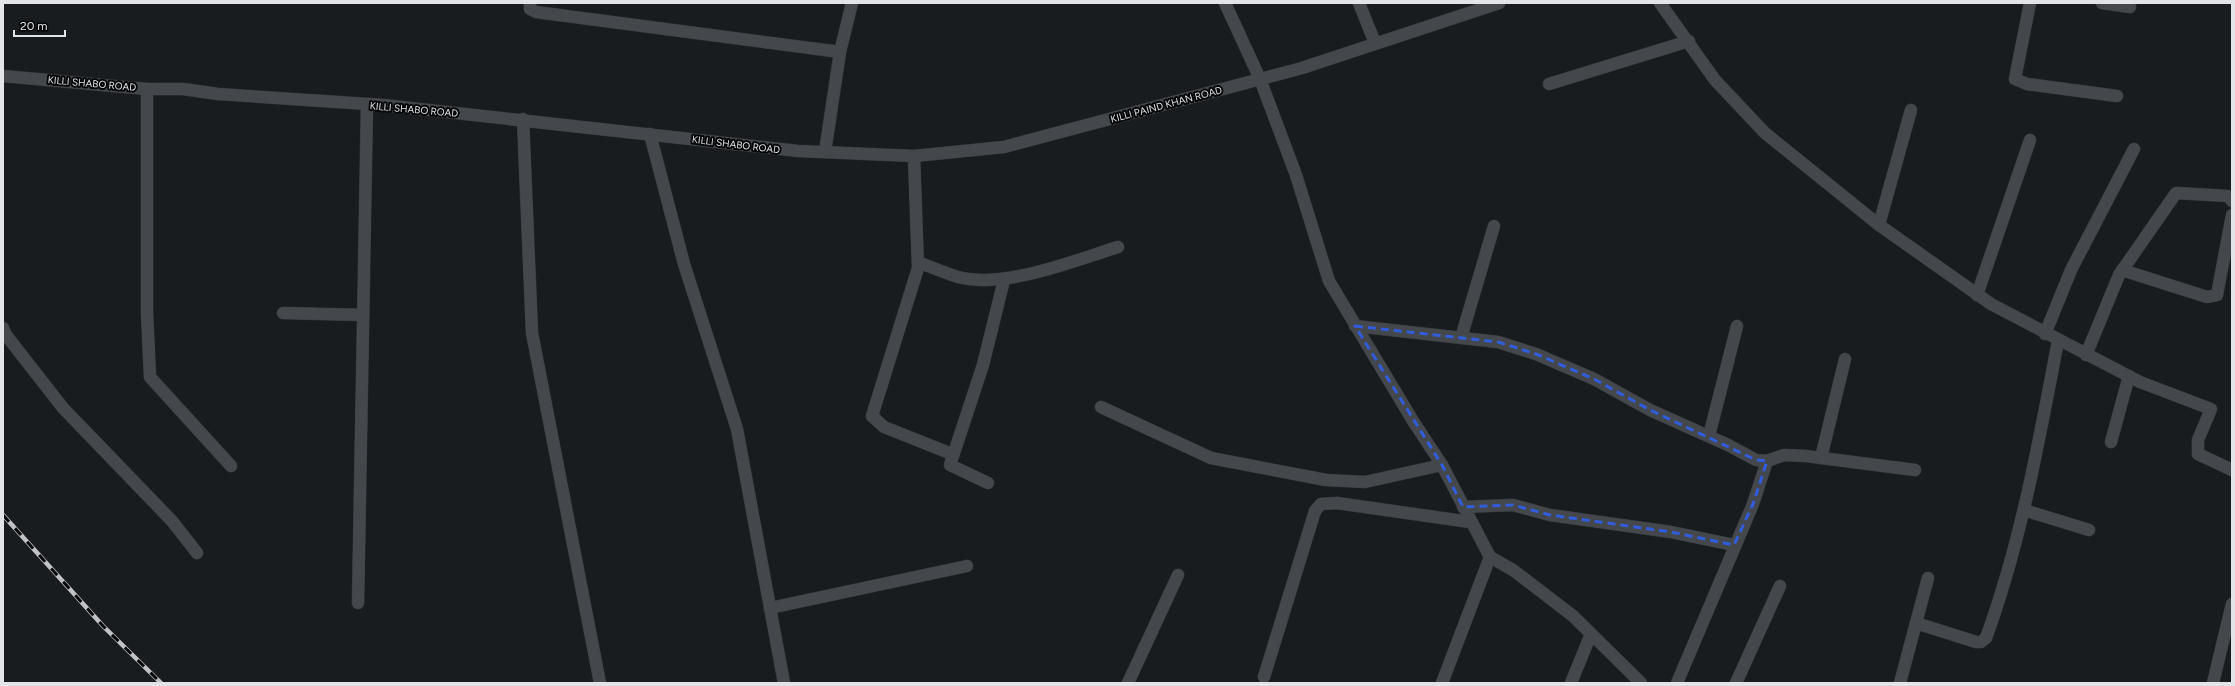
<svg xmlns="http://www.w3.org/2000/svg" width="2235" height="686" viewBox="0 0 2235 686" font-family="Figtree,sans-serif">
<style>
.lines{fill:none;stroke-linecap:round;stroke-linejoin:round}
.minor-casing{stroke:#35373a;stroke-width:13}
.minor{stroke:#44484c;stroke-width:12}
.rail-casing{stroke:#c0c2c5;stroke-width:4.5}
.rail{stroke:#050607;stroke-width:3;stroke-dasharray:9;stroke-linecap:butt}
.marked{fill:none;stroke:#315dda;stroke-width:3;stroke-dasharray:8 5;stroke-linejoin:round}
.labels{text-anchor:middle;stroke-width:4;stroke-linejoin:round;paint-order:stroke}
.street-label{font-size:10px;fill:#e2e4e7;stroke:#050607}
</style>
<rect width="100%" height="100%" fill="#181c1f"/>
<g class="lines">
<g class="minor-casing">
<g id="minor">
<path d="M530,3V9L536,12L840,52"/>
<path d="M1225,3L1260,79L1296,175L1329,281L1413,421L1442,465L1490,557L1513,570L1573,616L1641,683"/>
<path d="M1359,3L1375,43"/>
<path d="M1660,3L1715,80L1765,133L1879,225L1991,304L2140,382L2211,409L2198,440V454L2232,470"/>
<path d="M2030,3L2015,79L2027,84L2117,96"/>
<path d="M2102,3L2130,7"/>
<path d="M3,76L147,89H183L218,94L383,105L798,151L914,156L1004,147L1302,68L1499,3"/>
<path d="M1549,84L1689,41"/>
<path d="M147,89V313L150,377L231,466"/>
<path d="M523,119L532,333L600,683"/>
<path d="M650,134L684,264L737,429L784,683"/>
<path d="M825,152L840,52L852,3"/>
<path d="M914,156L918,268L872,416L884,427L952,454"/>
<path d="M1879,225L1911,110"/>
<path d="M918,262C931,267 945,273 958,277C1005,289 1073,261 1118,247"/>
<path d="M2122,270L2207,297L2217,295L2232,215"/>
<path d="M1977,295L2030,140"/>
<path d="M283,313L363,315"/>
<path d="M1355,326L1498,342L1536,354L1594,379L1650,410L1728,445L1756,460L1767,461L1784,455L1806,456L1915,470"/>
<path d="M3,328L6,335L63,408L172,521L197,553"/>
<path d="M2045,334L2071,270L2134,149"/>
<path d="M1461,338L1494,226"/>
<path d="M2086,355L2119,275L2176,193L2228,196L2232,201"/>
<path d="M1101,407L1211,458L1326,480L1365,482L1442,465"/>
<path d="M1709,436L1737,326"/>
<path d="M2111,442L2129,376"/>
<path d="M1821,458L1845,359"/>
<path d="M988,483L950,465L983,365L1004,280"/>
<path d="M1463,507L1513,505L1550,515L1671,532L1734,545"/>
<path d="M2024,510L2089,530"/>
<path d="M358,603L367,104"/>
<path d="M770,608L967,566"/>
<path d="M1916,623L1976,642H1981L1986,638C2021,542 2039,441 2058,341"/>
<path d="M1264,677L1315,511L1321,504L1337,503L1470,522"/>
<path d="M1128,683L1178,575"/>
<path d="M1442,683L1490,557"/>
<path d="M1571,683L1591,634"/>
<path d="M1677,683L1753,504L1767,461"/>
<path d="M1736,683L1780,586"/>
<path d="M1900,683L1928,578"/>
<path d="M2213,683L2232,604"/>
</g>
</g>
<use href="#minor" class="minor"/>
<g class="rail-casing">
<path id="rail" d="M3,515L103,626L161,683"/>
</g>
<use href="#rail" class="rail"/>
</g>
<path class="marked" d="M1355,326L1498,342L1536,354L1594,379L1650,410L1756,460L1767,461L1753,504L1734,545L1671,532L1550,515L1513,505L1463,507L1442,465Z"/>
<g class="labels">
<g class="street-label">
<text transform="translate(92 83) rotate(5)" y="4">KILLI SHABO ROAD</text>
<text transform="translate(1166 104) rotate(-15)" y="4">KILLI PAIND KHAN ROAD</text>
<text transform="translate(414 109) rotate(5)" y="4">KILLI SHABO ROAD</text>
<text transform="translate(736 144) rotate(7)" y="4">KILLI SHABO ROAD</text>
</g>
</g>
<rect width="2235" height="686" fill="none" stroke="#e2e4e7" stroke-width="8"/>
<path d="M14 30v6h51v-6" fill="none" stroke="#e2e4e7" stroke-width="2"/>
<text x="20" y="30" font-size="12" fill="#e2e4e7" stroke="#050607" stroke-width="3" paint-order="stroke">20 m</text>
</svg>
